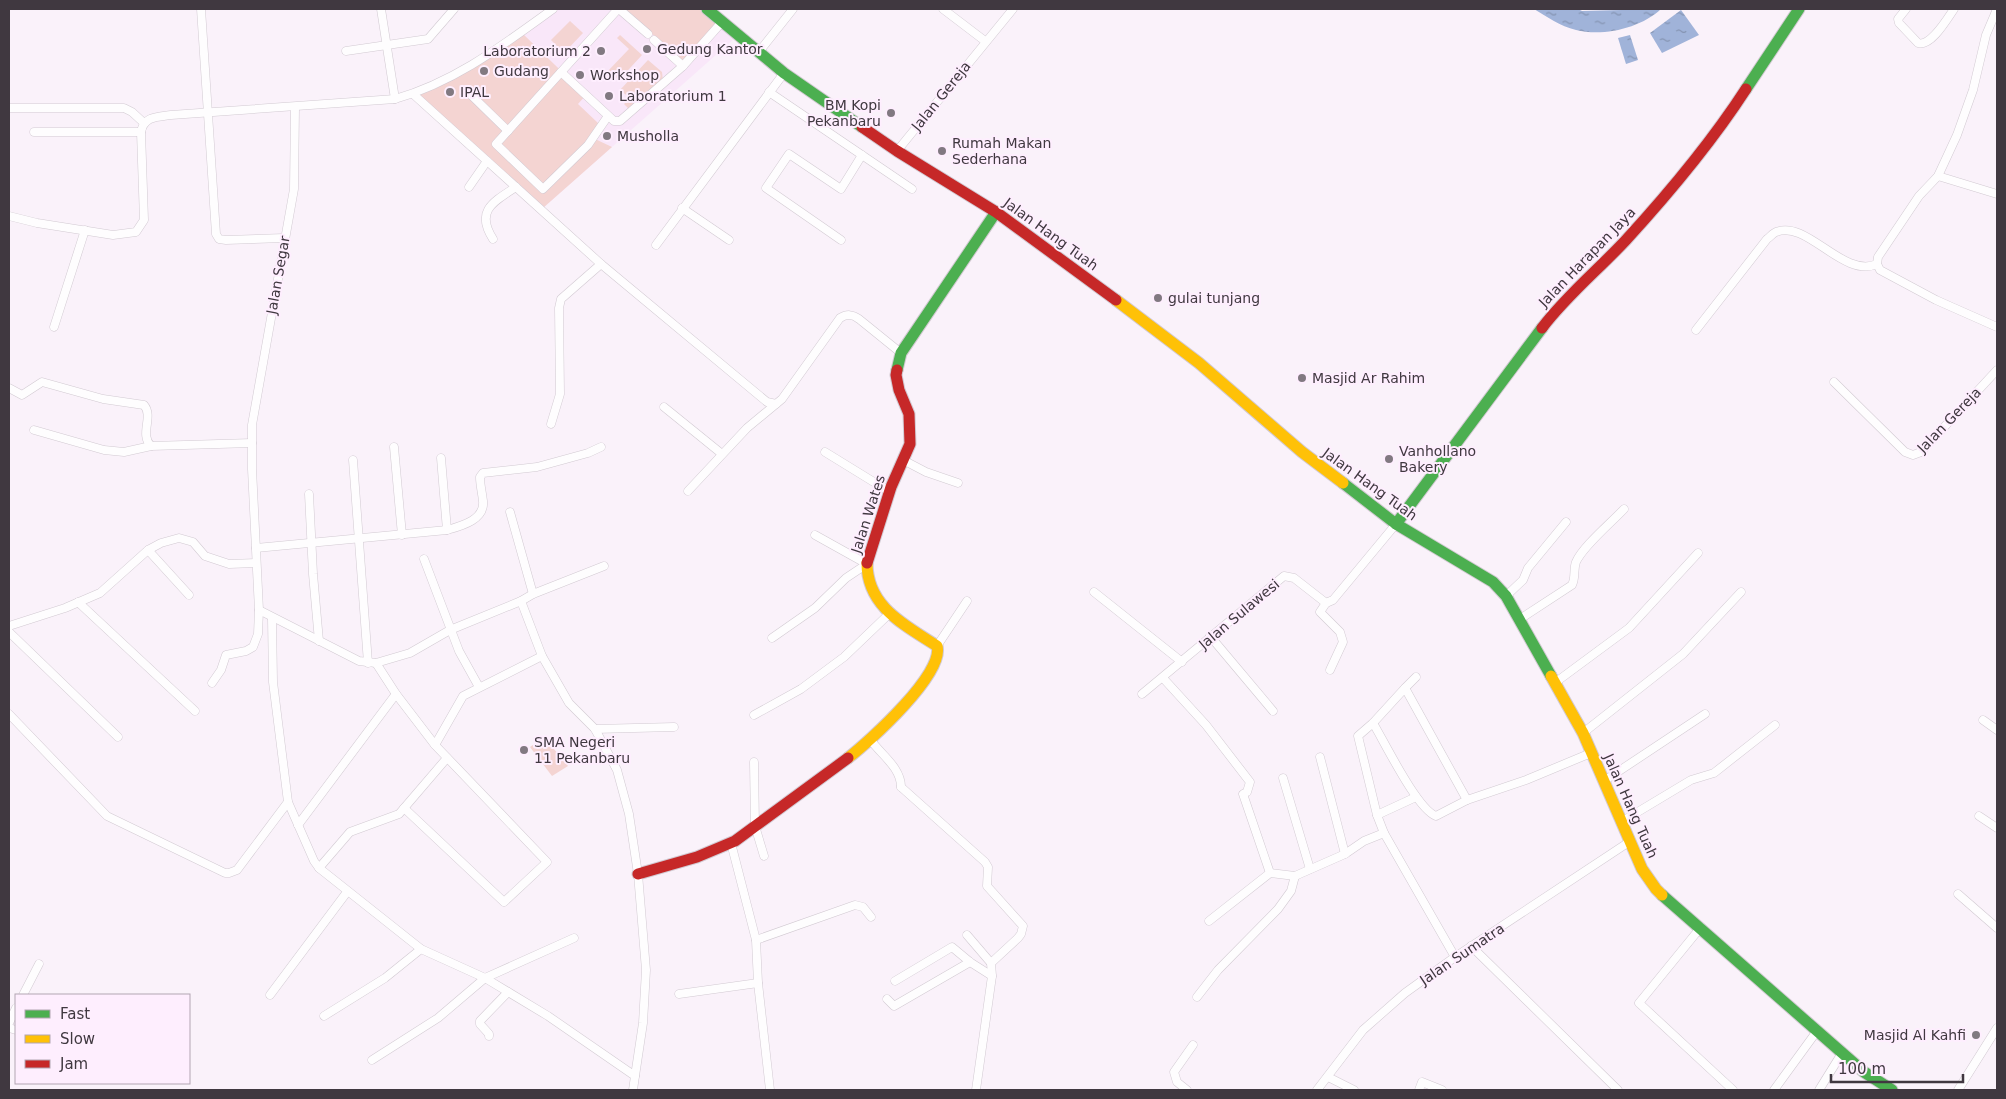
<svg xmlns="http://www.w3.org/2000/svg" width="2006" height="1099" viewBox="0 0 2006 1099" font-family="'DejaVu Sans',sans-serif">
<style>
.built{fill:#f9e7f9}
.green{fill:#f4d4d2}
.water{fill:url(#water-ripples)}
.lines{fill:none;stroke-linecap:round;stroke-linejoin:round}
.street-casing{stroke:#d2cad2;stroke-width:9}
.fast-casing{stroke:#d2cad2;stroke-width:13}
.slow-casing{stroke:#d2cad2;stroke-width:13}
.jam-casing{stroke:#d2cad2;stroke-width:13}
.street{stroke:#fefdfe;stroke-width:8}
.fast{stroke:#4caf50;stroke-width:11}
.slow{stroke:#ffc107;stroke-width:11}
.jam{stroke:#c62828;stroke-width:11}
.poi-dot{fill:#817981;stroke:#feeefe;stroke-width:2}
.labels{text-anchor:middle;stroke-width:4;stroke-linejoin:round;paint-order:stroke}
.poi-label{font-size:14px;fill:#403840;stroke:#feeefe;text-anchor:start}
.street-label{font-size:14px;fill:#403840;stroke:#feeefe}
</style>
<defs>
<pattern id="water-ripples" width="26" height="14" patternUnits="userSpaceOnUse" patternTransform="scale(1.25)"><rect width="26" height="14" fill="#a0b3d9"/><path d="M2 4q2-2 4 0t4 0M15 11q2-2 4 0t4 0" fill="none" stroke="#8493b1"/></pattern>
</defs>
<rect width="100%" height="100%" fill="#faf2fa"/>
<path class="built" d="M558,9H701L734,39L543,208L417,95L470,70Z"/>
<g class="green">
<path d="M619,9H701L719,25L683,66L654,40L656,37Z"/>
<path d="M570,21L583,33L564,53L551,40Z"/>
<path d="M523,34L586,95L578,104L598,123L606,114L593,138L612,147L543,208L417,95L470,70Z"/>
<path d="M620,35L642,55L619,80L608,71L629,49L617,38Z"/>
<path d="M648,60L662,72L663,81L630,110L624,104L630,98L620,90Z"/>
<path d="M544,737L568,766L552,776L530,747Z"/>
</g>
<g class="water">
<path d="M1534,9H1578L1582,11L1661,9C1641,28 1603,37 1576,30C1560,26 1547,17 1534,9Z"/>
<path d="M1681,10L1699,35L1662,53L1650,33Z"/>
<path d="M1630,35L1638,60L1626,64L1618,38Z"/>
</g>
<g class="lines">
<g class="street-casing">
<g id="street">
<path d="M201,9L216,234L219,239L226,240L284,238"/>
<path d="M381,9L395,99"/>
<path d="M619,9L648,34"/>
<path d="M943,9L985,41"/>
<path d="M1906,9L1898,19L1899,23L1918,43C1931,47 1947,19 1954,9"/>
<path d="M1997,9L1986,35L1973,90L1957,135L1938,176L1919,196L1878,257L1877,264L1880,270L1936,300L1997,327"/>
<path d="M654,40L683,66"/>
<path d="M346,51L428,39L454,9"/>
<path d="M758,53L793,9"/>
<path d="M561,72L614,121H620L683,66L722,22"/>
<path d="M466,90L508,131"/>
<path d="M769,92L912,189"/>
<path d="M413,94L601,264L767,402L776,404L782,399L840,318C847,314 852,314 859,319L901,353"/>
<path d="M295,107L294,189L252,425V469L259,610L359,661L376,663L410,653L450,630L521,601L533,594L604,566"/>
<path d="M9,108H124L132,112L144,123"/>
<path d="M608,116L588,145L543,189L496,144L618,9"/>
<path d="M34,132H141"/>
<path d="M897,151L1013,9"/>
<path d="M1938,176L1997,194"/>
<path d="M469,187L487,161"/>
<path d="M682,208L729,240"/>
<path d="M9,216L37,223L113,235L136,232L144,220L141,132C144,116 157,117 171,115L395,99C455,82 503,45 553,9"/>
<path d="M493,239C475,211 493,202 516,187"/>
<path d="M841,240L766,188L789,154L841,189L862,155"/>
<path d="M656,245L784,73"/>
<path d="M54,327L85,230"/>
<path d="M1696,330L1767,239C1770,237 1773,233 1776,232C1807,219 1843,279 1877,264"/>
<path d="M1834,382L1905,452L1913,455L1921,452L1997,370"/>
<path d="M9,388L22,395L42,382L103,399L144,405C154,417 139,434 151,446"/>
<path d="M664,407L722,454"/>
<path d="M551,424L560,394L559,308L561,299L601,264"/>
<path d="M34,430L104,450L124,452L151,446L252,443"/>
<path d="M394,447L402,535"/>
<path d="M825,452L890,492"/>
<path d="M441,458L447,530"/>
<path d="M353,460L368,663"/>
<path d="M903,460L926,472L958,483"/>
<path d="M688,491L747,428L776,404"/>
<path d="M309,494L313,574L319,641"/>
<path d="M510,512L533,594"/>
<path d="M815,535L867,564"/>
<path d="M256,548L447,530C461,526 485,520 483,501C482,492 480,485 480,477L483,473L537,467L588,453L601,447"/>
<path d="M148,550L189,595"/>
<path d="M424,559L459,651L479,687"/>
<path d="M1094,592L1182,662"/>
<path d="M1506,596L1523,580L1528,568L1566,522"/>
<path d="M521,601L542,656L569,703L595,729L617,770L629,814L638,874L646,970L643,1023L635,1076"/>
<path d="M78,602L195,711"/>
<path d="M1326,603L1320,612L1340,632L1343,642L1330,670"/>
<path d="M272,618L273,682L288,802L314,861L319,868L421,949L485,978L548,1016L635,1076L633,1090"/>
<path d="M1520,619L1572,585C1576,577 1573,570 1576,562C1583,546 1611,523 1624,509"/>
<path d="M9,626L65,608L100,593L148,550L161,543L179,538L193,542L205,556L229,564L256,563"/>
<path d="M9,632L118,737"/>
<path d="M1210,636L1273,711"/>
<path d="M772,638L815,608L846,578L867,564"/>
<path d="M937,646L967,601"/>
<path d="M376,663L396,694L435,745L547,862L504,902L404,808"/>
<path d="M1163,678L1206,725L1250,782L1247,792L1243,794L1270,873"/>
<path d="M1556,682L1629,628L1698,553"/>
<path d="M212,683L221,670L226,655L246,651L253,647L258,634L259,610"/>
<path d="M1405,688L1416,677"/>
<path d="M1142,694L1284,576L1294,578L1326,603L1333,600L1396,524"/>
<path d="M9,714L107,816L225,873H229L237,870L288,802"/>
<path d="M754,715L801,689L844,657L889,614"/>
<path d="M1983,720L1997,730"/>
<path d="M1373,723C1385,743 1417,809 1436,816L1467,800L1526,780L1591,753"/>
<path d="M595,729L674,727"/>
<path d="M1583,733L1683,654L1741,592"/>
<path d="M870,739C880,754 901,767 901,787"/>
<path d="M435,745L463,696L542,656"/>
<path d="M1320,757L1345,854"/>
<path d="M754,762L755,826L764,856"/>
<path d="M1283,778L1310,869"/>
<path d="M1604,781L1705,714"/>
<path d="M901,787L985,862L988,867L987,886L1023,926L1021,934L1018,938L991,963L992,976L976,1090"/>
<path d="M1377,815L1416,797"/>
<path d="M1979,816L1997,828"/>
<path d="M1621,822L1691,780L1714,773L1775,725"/>
<path d="M298,825L396,694"/>
<path d="M1384,833L1377,815L1358,736L1373,723L1405,688L1467,800"/>
<path d="M731,843L756,940L758,983L770,1090"/>
<path d="M319,868L350,832L399,814L447,758"/>
<path d="M1958,894L1997,928"/>
<path d="M1209,921L1270,873L1295,876L1345,854L1364,841L1384,833L1455,957"/>
<path d="M1701,927L1639,1003L1733,1090"/>
<path d="M967,935L991,963"/>
<path d="M756,940L855,905L863,907L871,917"/>
<path d="M1471,946L1618,1090"/>
<path d="M895,981L952,947L970,962L992,976"/>
<path d="M679,994L758,983"/>
<path d="M23,995L39,964"/>
<path d="M270,995L347,892"/>
<path d="M1197,997L1218,970L1278,909L1291,891L1295,876"/>
<path d="M887,999L894,1006L970,962"/>
<path d="M324,1016L385,978L421,949"/>
<path d="M9,1023L16,1008"/>
<path d="M9,1028L16,1030"/>
<path d="M489,1036V1034L480,1024V1021L508,992"/>
<path d="M372,1060L438,1018L485,978L574,938"/>
<path d="M1328,1077L1354,1090"/>
<path d="M1187,1090L1177,1082L1174,1072L1193,1045"/>
<path d="M1317,1090L1363,1030L1405,993L1455,957L1629,842"/>
<path d="M1419,1090L1422,1082L1442,1090"/>
<path d="M1774,1090L1817,1031"/>
<path d="M1819,1090L1842,1053"/>
<path d="M1958,1090L1997,1028"/>
</g>
</g>
<g class="fast-casing">
<g id="fast">
<path d="M707,9L784,73L862,127"/>
<path d="M1746,89L1799,9"/>
<path d="M897,370L901,353L996,212"/>
<path d="M1343,483L1396,524L1493,582L1506,596L1551,676"/>
<path d="M1396,524L1542,328"/>
<path d="M1662,895L1864,1072L1892,1090"/>
</g>
</g>
<g class="slow-casing">
<g id="slow">
<path d="M1116,300L1199,363L1302,452L1343,483"/>
<path d="M1551,676L1583,733L1642,869L1656,889L1662,895"/>
<path d="M848,758C870,741 945,673 937,646C905,625 867,607 867,563"/>
</g>
</g>
<g class="jam-casing">
<g id="jam">
<path d="M862,127L897,151L996,212L1116,300"/>
<path d="M1542,328C1566,296 1598,270 1626,240C1669,193 1711,143 1746,89"/>
<path d="M867,563L891,487L910,444L909,414L899,390L896,375L897,370"/>
<path d="M638,874L697,857L735,841L848,758"/>
</g>
</g>
<use href="#street" class="street"/>
<use href="#fast" class="fast"/>
<use href="#slow" class="slow"/>
<use href="#jam" class="jam"/>
</g>
<g class="poi-dot">
<circle cx="647" cy="49" r="5"/>
<circle cx="601" cy="51" r="5"/>
<circle cx="484" cy="71" r="5"/>
<circle cx="580" cy="75" r="5"/>
<circle cx="450" cy="92" r="5"/>
<circle cx="609" cy="96" r="5"/>
<circle cx="891" cy="113" r="5"/>
<circle cx="607" cy="136" r="5"/>
<circle cx="942" cy="151" r="5"/>
<circle cx="1158" cy="298" r="5"/>
<circle cx="1302" cy="378" r="5"/>
<circle cx="1389" cy="459" r="5"/>
<circle cx="524" cy="750" r="5"/>
<circle cx="1976" cy="1035" r="5"/>
</g>
<g class="labels">
<g class="poi-label">
<text x="657" y="54">Gedung Kantor</text>
<text x="591" y="56" text-anchor="end">Laboratorium 2</text>
<text x="494" y="76">Gudang</text>
<text x="590" y="80">Workshop</text>
<text x="460" y="97">IPAL</text>
<text x="619" y="101">Laboratorium 1</text>
<text x="881" y="110" text-anchor="end">BM Kopi<tspan x="881" dy="16">Pekanbaru</tspan></text>
<text x="617" y="141">Musholla</text>
<text x="952" y="148">Rumah Makan<tspan x="952" dy="16">Sederhana</tspan></text>
<text x="1168" y="303">gulai tunjang</text>
<text x="1312" y="383">Masjid Ar Rahim</text>
<text x="1399" y="456">Vanhollano<tspan x="1399" dy="16">Bakery</tspan></text>
<text x="534" y="747">SMA Negeri<tspan x="534" dy="16">11 Pekanbaru</tspan></text>
<text x="1966" y="1040" text-anchor="end">Masjid Al Kahfi</text>
</g>
<g class="street-label">
<text transform="translate(941 96) rotate(-51)" y="5">Jalan Gereja</text>
<text transform="translate(1051 234) rotate(36)" y="5">Jalan Hang Tuah</text>
<text transform="translate(1587 257) rotate(-46)" y="5">Jalan Harapan Jaya</text>
<text transform="translate(278 275) rotate(-80)" y="5">Jalan Segar</text>
<text transform="translate(1949 420) rotate(-46)" y="5">Jalan Gereja</text>
<text transform="translate(1370 484) rotate(36)" y="5">Jalan Hang Tuah</text>
<text transform="translate(868 514) rotate(-72)" y="5">Jalan Wates</text>
<text transform="translate(1239 614) rotate(-40)" y="5">Jalan Sulawesi</text>
<text transform="translate(1631 806) rotate(66)" y="5">Jalan Hang Tuah</text>
<text transform="translate(1462 954) rotate(-34)" y="5">Jalan Sumatra</text>
</g>
</g>
<rect width="2006" height="1099" fill="none" stroke="#403840" stroke-width="20"/>
<rect x="15" y="994" width="175" height="90" fill="#feeefe" stroke="#b2a5b2"/>
<rect x="25" y="1010" width="25" height="8" fill="#4caf50" stroke="#b2a5b2"/>
<text x="60" y="1019" font-size="15" fill="#403840">Fast</text>
<rect x="25" y="1035" width="25" height="8" fill="#ffc107" stroke="#b2a5b2"/>
<text x="60" y="1044" font-size="15" fill="#403840">Slow</text>
<rect x="25" y="1060" width="25" height="8" fill="#c62828" stroke="#b2a5b2"/>
<text x="60" y="1069" font-size="15" fill="#403840">Jam</text>
<path d="M1831 1074v8h132v-8" fill="none" stroke="#403840" stroke-width="2.5"/>
<text x="1838" y="1074" font-size="15" fill="#403840" stroke="#feeefe" stroke-width="4" paint-order="stroke">100 m</text>
</svg>
